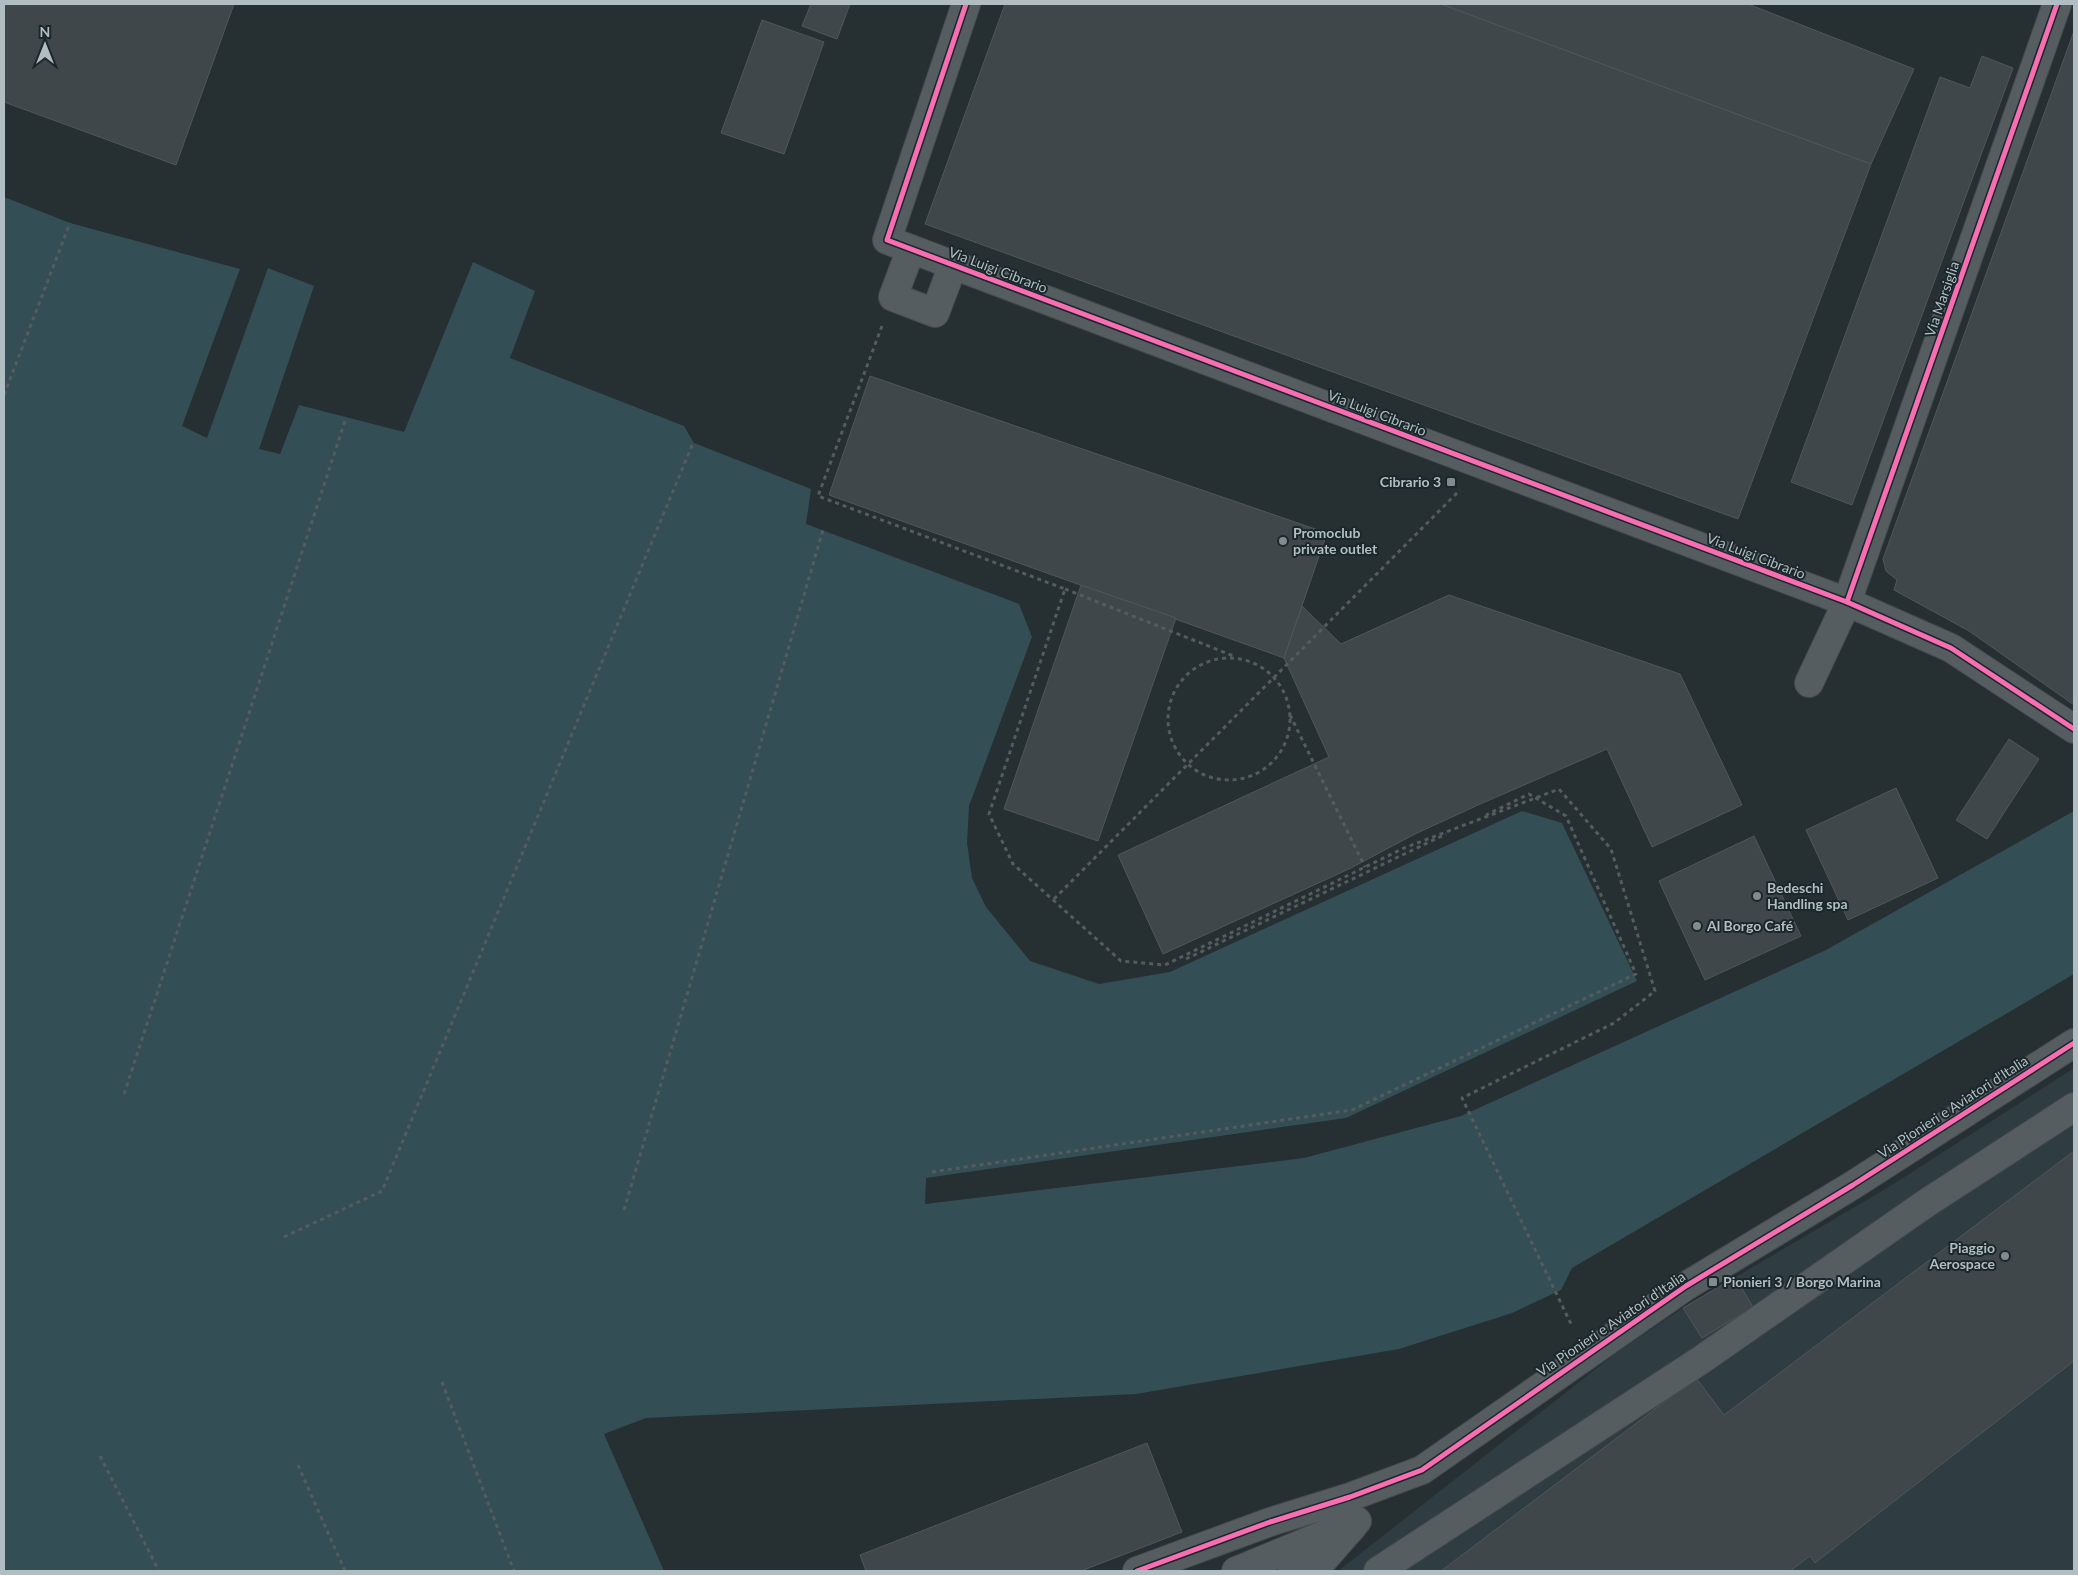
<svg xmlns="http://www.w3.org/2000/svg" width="2078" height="1575" viewBox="0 0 2078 1575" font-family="Lato,sans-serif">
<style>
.airport{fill:#2f3c42}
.water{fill:#344e56}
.building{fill:#40474a;stroke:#4e5759}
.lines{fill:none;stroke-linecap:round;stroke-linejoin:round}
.minor-casing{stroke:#444a4d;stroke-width:30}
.path{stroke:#555c5e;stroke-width:3;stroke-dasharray:4 4;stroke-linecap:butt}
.minor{stroke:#565d60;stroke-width:28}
.cycleway-casing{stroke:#1b272b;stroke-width:8}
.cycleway{stroke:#f96db3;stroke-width:5}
.poi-dot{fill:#808c90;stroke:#1b272b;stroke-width:2}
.labels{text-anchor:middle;stroke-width:4;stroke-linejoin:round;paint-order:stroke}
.street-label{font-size:14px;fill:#b0bec3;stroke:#1b272b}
.poi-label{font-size:14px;font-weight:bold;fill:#b0bec3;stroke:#1b272b;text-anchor:start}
</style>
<rect width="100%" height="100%" fill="#262f32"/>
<path class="airport" d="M2074,1068V1571H1338L1616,1353L1683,1308L1887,1188Z"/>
<path class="water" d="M4,197L70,223L240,269L182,426L207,438L268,268L314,286L259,449L280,454L299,405L404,432L473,262L535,291L510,358L684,426L694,443L811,489L806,524L1019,604L1032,637L969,806L967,843L972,878L986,907L1030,961L1099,984L1170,972L1522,811L1562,823L1637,981L1346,1118L926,1178L925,1204L1304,1158L1461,1116L1826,950L2074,811V974L1572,1268L1561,1290L1512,1313L1399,1349L1136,1394L646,1418L604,1434L664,1571H4Z"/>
<g class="building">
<path d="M4,4H234L176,165L4,102Z"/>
<path d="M811,4H850L837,39L802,26Z"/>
<path d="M1005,4H1441L1871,164L1738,519L925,224Z"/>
<path d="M1441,4H1748L1914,69L1871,164Z"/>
<path d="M762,20L824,42L784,154L721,133Z"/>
<path d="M2074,31V705L1969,631L1894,590L1897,580L1886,571L1883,559Z"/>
<path d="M1982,56L2013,68L1852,505L1791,482L1940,77L1970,88Z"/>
<path d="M870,376L1327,533L1284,658L829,495Z"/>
<path d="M1081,585L1176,618L1098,841L1004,809Z"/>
<path d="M1449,595L1680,674L1742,805L1652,847L1607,749L1478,805L1415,834L1349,869L1163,954L1118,855L1329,757L1284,658L1302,606L1341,644Z"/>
<path d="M2009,739L2039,759L1987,839L1956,820Z"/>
<path d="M1896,788L1938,878L1848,920L1806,830Z"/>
<path d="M1754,836L1801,936L1705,980L1659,881Z"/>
<path d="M2074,1151V1361L1815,1563L1810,1556L1790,1571H1441L1696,1378L1724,1415Z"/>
<path d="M1735,1277L1753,1307L1702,1338L1683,1308Z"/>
<path d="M1147,1443L1182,1532L1081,1571H866L860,1555Z"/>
</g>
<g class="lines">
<g class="minor-casing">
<g id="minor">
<path d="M966,4L887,240L1847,602L1951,648L2074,729"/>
<path d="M911,249L893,297L935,313L953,265"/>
<path d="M1809,683L1847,602L2057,4"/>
<path d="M1137,1571L1270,1522L1350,1497L1422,1470L1686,1286L1853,1185L2074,1043"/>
<path d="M1236,1571L1357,1521"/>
<path d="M1292,1571L1323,1560L1353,1526"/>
<path d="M1378,1571L1701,1360L1925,1204L2074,1107"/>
</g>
</g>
<g class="path">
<path d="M882,326L818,496L1065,589L989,814L1013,864L1121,961L1165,965L1404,848L1559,789L1611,849L1655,991L1614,1023L1462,1098L1572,1326"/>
<path d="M4,395L70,223"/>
<path d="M1065,589L1236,657"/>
<circle cx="1229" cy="719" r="61"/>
<path d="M1290,715L1365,867"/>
<path d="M1054,899L1460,490"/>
<path d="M1186,959L1446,834"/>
<path d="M124,1094L346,418"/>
<path d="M932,1172L1352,1110L1636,974L1566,816L1529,794L1486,815"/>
<path d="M624,1210L823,530"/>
<path d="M284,1237L382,1191L693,443"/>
<path d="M442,1382L514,1571"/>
<path d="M100,1456L159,1571"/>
<path d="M298,1465L345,1571"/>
</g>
<use href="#minor" class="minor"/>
<g class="cycleway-casing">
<g id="cycleway">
<path d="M966,4L887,240L1847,602L1951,648L2074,729"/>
<path d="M1847,602L2057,4"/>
<path d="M1137,1571L1270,1522L1350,1497L1422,1470L1686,1286L1853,1185L2074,1043"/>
</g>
</g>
<use href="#cycleway" class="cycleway"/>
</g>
<g class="poi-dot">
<rect x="1446" y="477" width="10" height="10" rx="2.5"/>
<circle cx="1283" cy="541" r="5"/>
<circle cx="1757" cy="896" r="5"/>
<circle cx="1697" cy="926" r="5"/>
<circle cx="2005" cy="1256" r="5"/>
<rect x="1708" y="1277" width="10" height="10" rx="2.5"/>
</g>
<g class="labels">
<g class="street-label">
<text transform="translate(998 270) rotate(21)" y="5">Via Luigi Cibrario</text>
<text transform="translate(1942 299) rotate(-71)" y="5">Via Marsiglia</text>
<text transform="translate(1377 413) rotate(21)" y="5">Via Luigi Cibrario</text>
<text transform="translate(1756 556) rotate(21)" y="5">Via Luigi Cibrario</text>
<text transform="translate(1953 1107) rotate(-33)" y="5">Via Pionieri e Aviatori d'Italia</text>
<text transform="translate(1611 1324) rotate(-34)" y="5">Via Pionieri e Aviatori d'Italia</text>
</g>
<g class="poi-label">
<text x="1441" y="487" text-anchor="end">Cibrario 3</text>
<text x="1293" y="538">Promoclub<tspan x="1293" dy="16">private outlet</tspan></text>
<text x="1767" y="893">Bedeschi<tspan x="1767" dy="16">Handling spa</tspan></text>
<text x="1707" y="931">Al Borgo Café</text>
<text x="1995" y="1253" text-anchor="end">Piaggio<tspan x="1995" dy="16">Aerospace</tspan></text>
<text x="1723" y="1287">Pionieri 3 / Borgo Marina</text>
</g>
</g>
<rect width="2078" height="1575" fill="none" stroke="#b0bec3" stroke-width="10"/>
<g transform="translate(45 45)" stroke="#1b272b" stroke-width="4" paint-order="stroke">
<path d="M0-4L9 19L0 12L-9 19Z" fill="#b0bec3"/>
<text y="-8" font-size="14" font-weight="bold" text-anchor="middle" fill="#b0bec3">N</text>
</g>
</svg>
